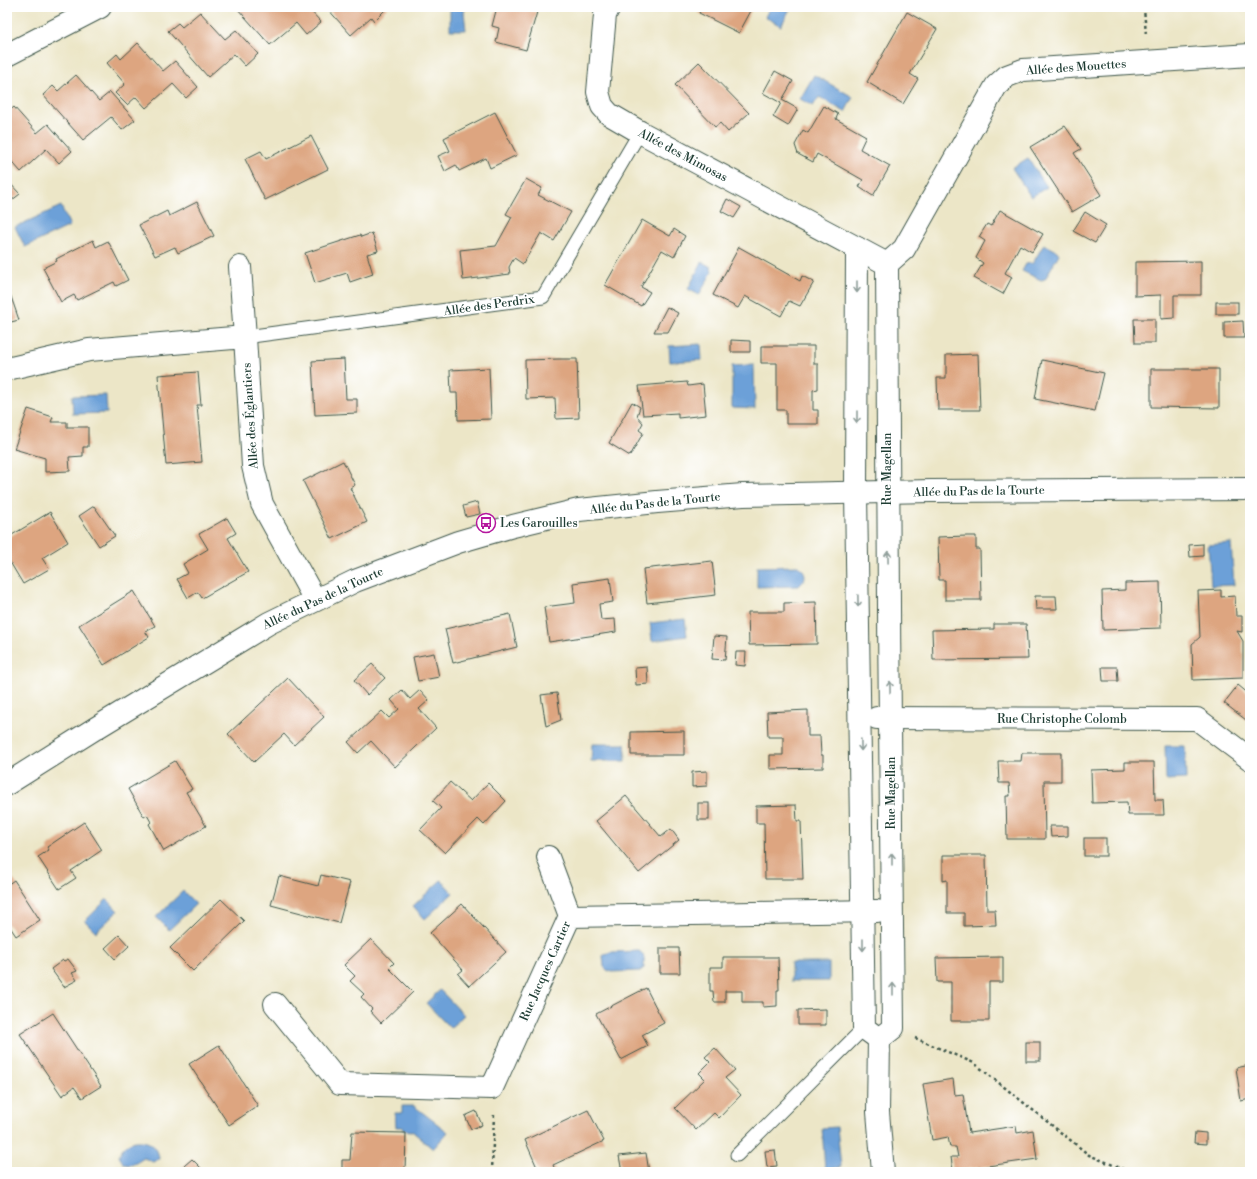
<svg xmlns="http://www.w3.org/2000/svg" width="1257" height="1179" viewBox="0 0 1257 1179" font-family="'Libre Bodoni',serif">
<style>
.water{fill:#6ca0d8;stroke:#466e86}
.building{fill:#dda580}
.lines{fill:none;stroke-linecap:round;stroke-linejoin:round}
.service-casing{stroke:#3e564a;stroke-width:15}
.minor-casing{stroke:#3e564a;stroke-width:24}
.path{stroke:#3e564a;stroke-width:2.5;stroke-dasharray:3 3;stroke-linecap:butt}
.service{stroke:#fff;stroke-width:13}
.minor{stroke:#fff;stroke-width:22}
.oneway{stroke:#8f9e9a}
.labels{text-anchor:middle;stroke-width:3.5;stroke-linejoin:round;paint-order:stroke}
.street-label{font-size:12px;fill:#1f3d34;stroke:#fff}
.poi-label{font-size:12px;fill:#1f3d34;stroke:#fff;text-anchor:start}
</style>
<rect width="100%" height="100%" fill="#fff"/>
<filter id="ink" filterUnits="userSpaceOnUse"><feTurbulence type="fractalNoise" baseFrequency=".025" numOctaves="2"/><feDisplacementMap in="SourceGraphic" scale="8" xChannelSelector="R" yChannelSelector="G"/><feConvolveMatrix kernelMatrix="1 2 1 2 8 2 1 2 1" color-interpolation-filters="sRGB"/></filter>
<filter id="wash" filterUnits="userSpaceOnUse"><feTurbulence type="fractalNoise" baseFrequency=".012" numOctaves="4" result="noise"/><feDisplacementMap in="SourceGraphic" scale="16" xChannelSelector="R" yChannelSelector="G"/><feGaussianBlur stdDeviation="0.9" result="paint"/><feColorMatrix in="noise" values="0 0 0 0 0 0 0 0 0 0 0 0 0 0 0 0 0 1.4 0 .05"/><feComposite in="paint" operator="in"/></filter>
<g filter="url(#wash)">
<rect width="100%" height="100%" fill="#ece6c7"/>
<g class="water">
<path d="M450,7H466L464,12L466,30H450Z"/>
<path d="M770,7H791L781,26L765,17Z"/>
<path d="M814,75L853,97L845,112L819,97L813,106L800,99Z"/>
<path d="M1028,158L1047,187L1031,197L1012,168Z"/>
<path d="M61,206L70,226L25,247L15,227Z"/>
<path d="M1044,244L1057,251L1059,254L1045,279L1041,280L1022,271L1026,264L1033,263Z"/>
<path d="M702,262L711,267L712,272L699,295L688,289Z"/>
<path d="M701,344L702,360L670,362L669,346Z"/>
<path d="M754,365L755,409L732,408V366Z"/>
<path d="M106,395L107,413L73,414L72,396Z"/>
<path d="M1231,543L1234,585L1211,586L1208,545Z"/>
<path d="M798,566L802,569C808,576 804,581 799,586L757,587V567Z"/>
<path d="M685,619L687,636L652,641L650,623Z"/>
<path d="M592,744H625L626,761H591Z"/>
<path d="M1165,746H1185L1186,779L1166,780Z"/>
<path d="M441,880L453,893L425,919L413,906Z"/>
<path d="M183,891L196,904L169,930L156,917Z"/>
<path d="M107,899L118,911L96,932L85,921Z"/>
<path d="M639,951C646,955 644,962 644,968L640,971L611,972L607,970L604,967L603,956L604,954L611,952Z"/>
<rect x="791" y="963" width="38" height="18"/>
<path d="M440,990L464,1015L450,1028L426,1003Z"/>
<path d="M402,1106H414L448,1132L433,1149L412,1131L403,1130L402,1127H396L395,1113H402Z"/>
<path d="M837,1127L841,1167L825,1169L822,1128Z"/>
<path d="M135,1141C148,1140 158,1145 159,1159L153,1162L144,1158C134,1164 126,1171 119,1156C122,1147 126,1144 135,1141Z"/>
</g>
<g id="blocks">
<g class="building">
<path d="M236,7H307L321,22L306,35L296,23L270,45Z"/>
<path d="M326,7H388L374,21L371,17L351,35Z"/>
<path d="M497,7H530L529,10L537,12L526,50L496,42L499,28L492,26Z"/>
<path d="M702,7H748L752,9L739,33L699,13Z"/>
<path d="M200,12L225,39L236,30L258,54L245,66L234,54L208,77L168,31L178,23L182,27Z"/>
<path d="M907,12L937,29L910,74L918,79L903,104L867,82Z"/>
<path d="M138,43L163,71L175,61L198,87L186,98L173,84L146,108L136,97L127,105L115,93L125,84L107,63L117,54L121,59Z"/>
<path d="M699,62L749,113L728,132L720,123L715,127L675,85Z"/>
<path d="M775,71L793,81L782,100L798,109L788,126L773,117L781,103L763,93Z"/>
<path d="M76,75L99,101L110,92L135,120L122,130L111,117L83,140L43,95L53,86L58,91Z"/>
<path d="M824,106L838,114L836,119L866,136L860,149L890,166L873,196L859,187L863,180L817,154L813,162L798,154L795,145L803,130L808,133Z"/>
<path d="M14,107L37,133L48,124L72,151L59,163L46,149L21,172L7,156V113Z"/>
<path d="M495,112L517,155L490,168L486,158L459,171L456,165L445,171L438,156L450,151L444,138Z"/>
<path d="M1065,126L1081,149L1074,153L1101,195L1072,212L1030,147Z"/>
<path d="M311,136L328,169L265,200L245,159L261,151L266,159Z"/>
<path d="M526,179L542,188L538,195L571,212L554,241L541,233L523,264L514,258L509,267L510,274L463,280L460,250L496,246L512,217L506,214Z"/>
<path d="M7,180L20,194L7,204Z"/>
<path d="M727,199L741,207L734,218L721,211Z"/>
<path d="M197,202L214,236L178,253L175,247L155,256L139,225L167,211L169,216Z"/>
<path d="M1000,210L1043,234L1032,252L1020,245L1005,273L1012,277L1003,294L974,278L983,263L976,258L985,241L979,237L987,224L991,226Z"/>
<path d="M1085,212L1106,225L1095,243L1073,231Z"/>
<path d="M642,220L670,236L674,229L685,236L674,257L662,250L641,287L650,292L641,306L605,285Z"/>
<path d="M372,233L378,251L367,254L373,274L350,282L347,273L315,283L305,253L360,235L361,237Z"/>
<path d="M93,240L96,247L108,241L128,280L116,286L114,282L77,300L74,295L61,302L43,268L57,261L56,259Z"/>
<path d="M739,247L800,281L802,276L814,282L800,306L789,301L781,316L745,296L738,308L713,295Z"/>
<path d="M1201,261V295H1174V318L1161,319V295L1135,296V262Z"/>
<path d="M7,285L19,320L7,323Z"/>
<rect x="1216" y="302" width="22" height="12"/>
<path d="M667,307L678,313L668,332H654Z"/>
<path d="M1134,319H1155V343H1135Z"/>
<path d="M1243,321L1244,338H1224V322Z"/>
<path d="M731,340L750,341V352H731Z"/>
<path d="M761,346H814V364H818V389L813,390V410H818V424H786V410H777V363H761Z"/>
<path d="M978,354L980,410H938L937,378H946V355Z"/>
<path d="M344,359L346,399H357V413L315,415L312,361Z"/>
<path d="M558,359H577L579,418L556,419L555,398L526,399L525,360Z"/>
<path d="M1042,360L1104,373L1095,411L1035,399Z"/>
<path d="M489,368L491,419L458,420L457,393H451L450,370Z"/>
<path d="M1151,369H1219V408L1151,407Z"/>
<path d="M198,372L201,405H197L202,462L166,465L158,375Z"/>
<path d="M687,382L688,386L703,384L706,415L678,418V413L643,415L639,386Z"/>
<path d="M632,402L640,407L637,416L643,423L639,430L643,433L630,456L609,443Z"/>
<path d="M28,409L53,417L51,422H67V427H88V447H83V456L69,457L70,471L45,472V458L14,449Z"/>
<path d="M343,461L355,485L350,488L367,522L332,539L303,481Z"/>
<path d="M477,502L480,514L466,517L463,506Z"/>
<path d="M94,506L115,536L99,546L79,516Z"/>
<path d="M50,512L68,542L42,558L49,569L23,584L7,557V538Z"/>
<path d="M227,518L236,533L228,538L248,572L202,598L198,592L188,598L177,579L188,573L183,564L208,549L199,534Z"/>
<path d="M967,536H976V549H980L981,600H945V580H939L938,537Z"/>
<path d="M1203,544V556L1190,557L1189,545Z"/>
<path d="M712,561L716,595L647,603L643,569Z"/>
<path d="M610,578L613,602L599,604L601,620L615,619L616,632L549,642L544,607L575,603L573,583Z"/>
<path d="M1160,582L1161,628L1103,630L1102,591L1125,590V583Z"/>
<path d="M1221,590V597L1235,596L1236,616H1242V632L1237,631L1243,641V678L1193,680L1192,644L1200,637L1198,591Z"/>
<path d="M134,591L155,626L145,631L149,637L104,665L79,625Z"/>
<path d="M1035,596H1056L1057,609H1036Z"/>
<path d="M816,602L817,644L749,645L748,612H784V603Z"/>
<path d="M510,614L517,647L453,663L445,629Z"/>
<path d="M994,624H1026L1028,659L933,660L932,630L994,629Z"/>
<path d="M714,636L727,637L725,660L712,659Z"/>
<path d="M736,652H746L745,666L735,665Z"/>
<path d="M434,653L439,677L418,681L413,657Z"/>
<path d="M372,664L385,678L367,695L354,680Z"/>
<path d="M647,667L648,684L636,685L635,668Z"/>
<path d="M1102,667H1117L1118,681H1103Z"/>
<path d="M288,678L324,717L294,745L284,734L254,762L228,734Z"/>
<path d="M1238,685L1250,695V715L1246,720L1224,703Z"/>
<path d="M402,690L410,699L420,690L429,700L419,709L436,728L395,767L371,741L358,753L348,742L382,711L389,718L399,709L391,700Z"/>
<path d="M557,693L561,720L546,726L541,695Z"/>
<path d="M808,710V736H820L821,755H823V768L770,769V755H783V737H768L767,712Z"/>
<path d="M684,731V755H631V732Z"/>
<path d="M1022,753H1061V781H1044L1045,839H1007L1006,796H1010L1009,783H999L998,761H1021Z"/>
<path d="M175,761L192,789L186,792L206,826L164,851L149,824L151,822L147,815L144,817L128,789Z"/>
<path d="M1125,762H1154L1155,800H1163L1164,815H1128L1127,802L1092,803L1091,770L1125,769Z"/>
<path d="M707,771V786L692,787V772Z"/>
<path d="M450,782L471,801L488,783L506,801L484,825L478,819L445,853L420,830L441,808L433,801Z"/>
<path d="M626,796L661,837L671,829L679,840L639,873L596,821Z"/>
<rect x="698" y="803" width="11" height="17"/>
<path d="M796,805L797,821H801L803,879H765L764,823H756V806Z"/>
<path d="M84,822L102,850L71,871L76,878L59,889L38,857L49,850L47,847Z"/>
<path d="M1050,826H1068V836L1051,837Z"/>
<rect x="1084" y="838" width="22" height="18"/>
<path d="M943,855H986L987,910H995L996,925L964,926V913H947V880L943,881Z"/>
<path d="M321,875L350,882L339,923L271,905L279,876L318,886Z"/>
<path d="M14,880L40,920L16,936L8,924H7V885Z"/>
<path d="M221,899L244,921L193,971L170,948Z"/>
<path d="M462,904L506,952L469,986L458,974L463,970L430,933Z"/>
<path d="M119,935L129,946L115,959L105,948Z"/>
<path d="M371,939L394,963L389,968L413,992L381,1023L370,1011L372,1009L361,997L364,994L350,981L355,976L344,965Z"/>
<path d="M660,948H679L680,973H660Z"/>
<path d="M723,957H778L779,990H777V1006L763,1007V1002H742V991H725V1002H714L713,991H710V967H723Z"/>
<path d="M1003,957V982H989V1021H951V982H937L936,958Z"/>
<path d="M68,959L77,971L72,973L77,980L64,987L51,969L63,960L64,961Z"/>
<path d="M646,988L664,1023L642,1035L648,1046L621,1060L596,1014Z"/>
<path d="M826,1009V1025H798V1010Z"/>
<path d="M53,1013L101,1086L82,1098L74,1087L62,1096L20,1034Z"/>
<rect x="1026" y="1042" width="14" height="19"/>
<path d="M219,1045L258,1106L229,1125L189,1064Z"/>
<path d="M715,1048L735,1070L725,1078L741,1095L719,1118L714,1113L696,1130L675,1108L705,1079L699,1073L710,1062L705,1057Z"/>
<path d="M1250,1065V1099L1241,1101L1236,1068Z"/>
<path d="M953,1079L955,1095L963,1094L969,1133L1016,1126L1017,1133L1033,1130L1037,1159L953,1171L951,1157H958L956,1147H950L948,1137L932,1140L923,1084Z"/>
<path d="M588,1110L604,1141L553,1165L556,1172H539L525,1140Z"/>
<path d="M476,1111L482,1125L471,1129L465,1116Z"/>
<path d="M352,1132L406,1133L405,1172H342V1160H350Z"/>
<path d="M1195,1132L1206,1133V1144L1194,1143Z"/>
<path d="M775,1150L777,1166L767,1167L765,1151Z"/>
<path d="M646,1153L649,1172H622L619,1156Z"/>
<path d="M192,1159L205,1172H177Z"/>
</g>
</g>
</g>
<g filter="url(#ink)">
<use href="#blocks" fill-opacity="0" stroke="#3e564a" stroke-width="1"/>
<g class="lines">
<g class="service-casing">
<g id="service">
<path d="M245,337L543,297L640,132"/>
<path d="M737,1155L864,1028"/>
</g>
</g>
<g class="minor-casing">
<g id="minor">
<path d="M609,7L605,15L598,92L602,106L609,114L640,132L887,264"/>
<path d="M7,55L100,7"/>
<path d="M857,248L856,492L864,1028L879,1039L893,1028C891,773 887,519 887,264"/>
<path d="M887,264L904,249L996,86L1007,76L1023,70L1250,55"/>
<path d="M240,267L245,337"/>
<path d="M7,369L89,350L245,337L253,466L262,504L315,600"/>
<path d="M877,718L1197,719L1250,759"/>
<path d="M7,784L96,728L269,623L355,581L458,542L513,526L579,510L657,502L743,495L931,491L1250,489"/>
<path d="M548,857L570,916"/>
<path d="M275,1004L340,1084L492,1088L570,916L877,911"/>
<path d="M879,1039L878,1112L883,1172"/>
</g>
</g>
<g class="path">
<path d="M1144,7L1146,36"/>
<path d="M915,1038L974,1063L1089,1155L1130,1172"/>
<path d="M492,1172L494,1113"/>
</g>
<use href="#service" class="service"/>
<use href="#minor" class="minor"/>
</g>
<defs><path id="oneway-shaft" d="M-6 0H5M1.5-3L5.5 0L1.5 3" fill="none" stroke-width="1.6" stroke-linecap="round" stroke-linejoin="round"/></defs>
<g class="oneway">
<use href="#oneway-shaft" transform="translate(857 287) rotate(90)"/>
<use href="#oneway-shaft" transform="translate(857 417) rotate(90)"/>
<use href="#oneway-shaft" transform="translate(888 557) rotate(-91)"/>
<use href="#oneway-shaft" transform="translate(858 601) rotate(89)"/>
<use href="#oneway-shaft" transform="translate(890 687) rotate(-91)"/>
<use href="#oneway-shaft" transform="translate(861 745) rotate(89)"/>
<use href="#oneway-shaft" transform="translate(892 859) rotate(-90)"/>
<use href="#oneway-shaft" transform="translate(863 945) rotate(90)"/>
<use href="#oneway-shaft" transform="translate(893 989) rotate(-90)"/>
</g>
</g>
<defs>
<g id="bus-ring" transform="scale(1)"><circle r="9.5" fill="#fff" stroke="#b5179e" stroke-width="1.5"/><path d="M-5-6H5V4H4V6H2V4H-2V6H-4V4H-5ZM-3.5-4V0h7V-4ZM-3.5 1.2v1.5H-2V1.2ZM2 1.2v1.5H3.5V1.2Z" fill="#b5179e"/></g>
</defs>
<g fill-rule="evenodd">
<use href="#bus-ring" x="486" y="523"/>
</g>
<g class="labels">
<g class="street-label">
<text transform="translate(1076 67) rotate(-4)" y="4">Allée des Mouettes</text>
<text transform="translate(683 155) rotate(28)" y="4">Allée des Mimosas</text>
<text transform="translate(489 305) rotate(-8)" y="4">Allée des Perdrix</text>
<text transform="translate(250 416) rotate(-94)" y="4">Allée des Églantiers</text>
<text transform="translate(887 469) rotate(-90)" y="4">Rue Magellan</text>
<text transform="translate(979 491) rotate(-1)" y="4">Allée du Pas de la Tourte</text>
<text transform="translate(655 503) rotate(-6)" y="4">Allée du Pas de la Tourte</text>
<text transform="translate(323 598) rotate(-25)" y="4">Allée du Pas de la Tourte</text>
<text x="1062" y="723">Rue Christophe Colomb</text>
<text transform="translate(891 793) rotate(-90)" y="4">Rue Magellan</text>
<text transform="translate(545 971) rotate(-66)" y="4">Rue Jacques Cartier</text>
</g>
<g class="poi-label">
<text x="500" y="527">Les Garouilles</text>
</g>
</g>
<rect width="1257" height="1179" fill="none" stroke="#fff" stroke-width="24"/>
</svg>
